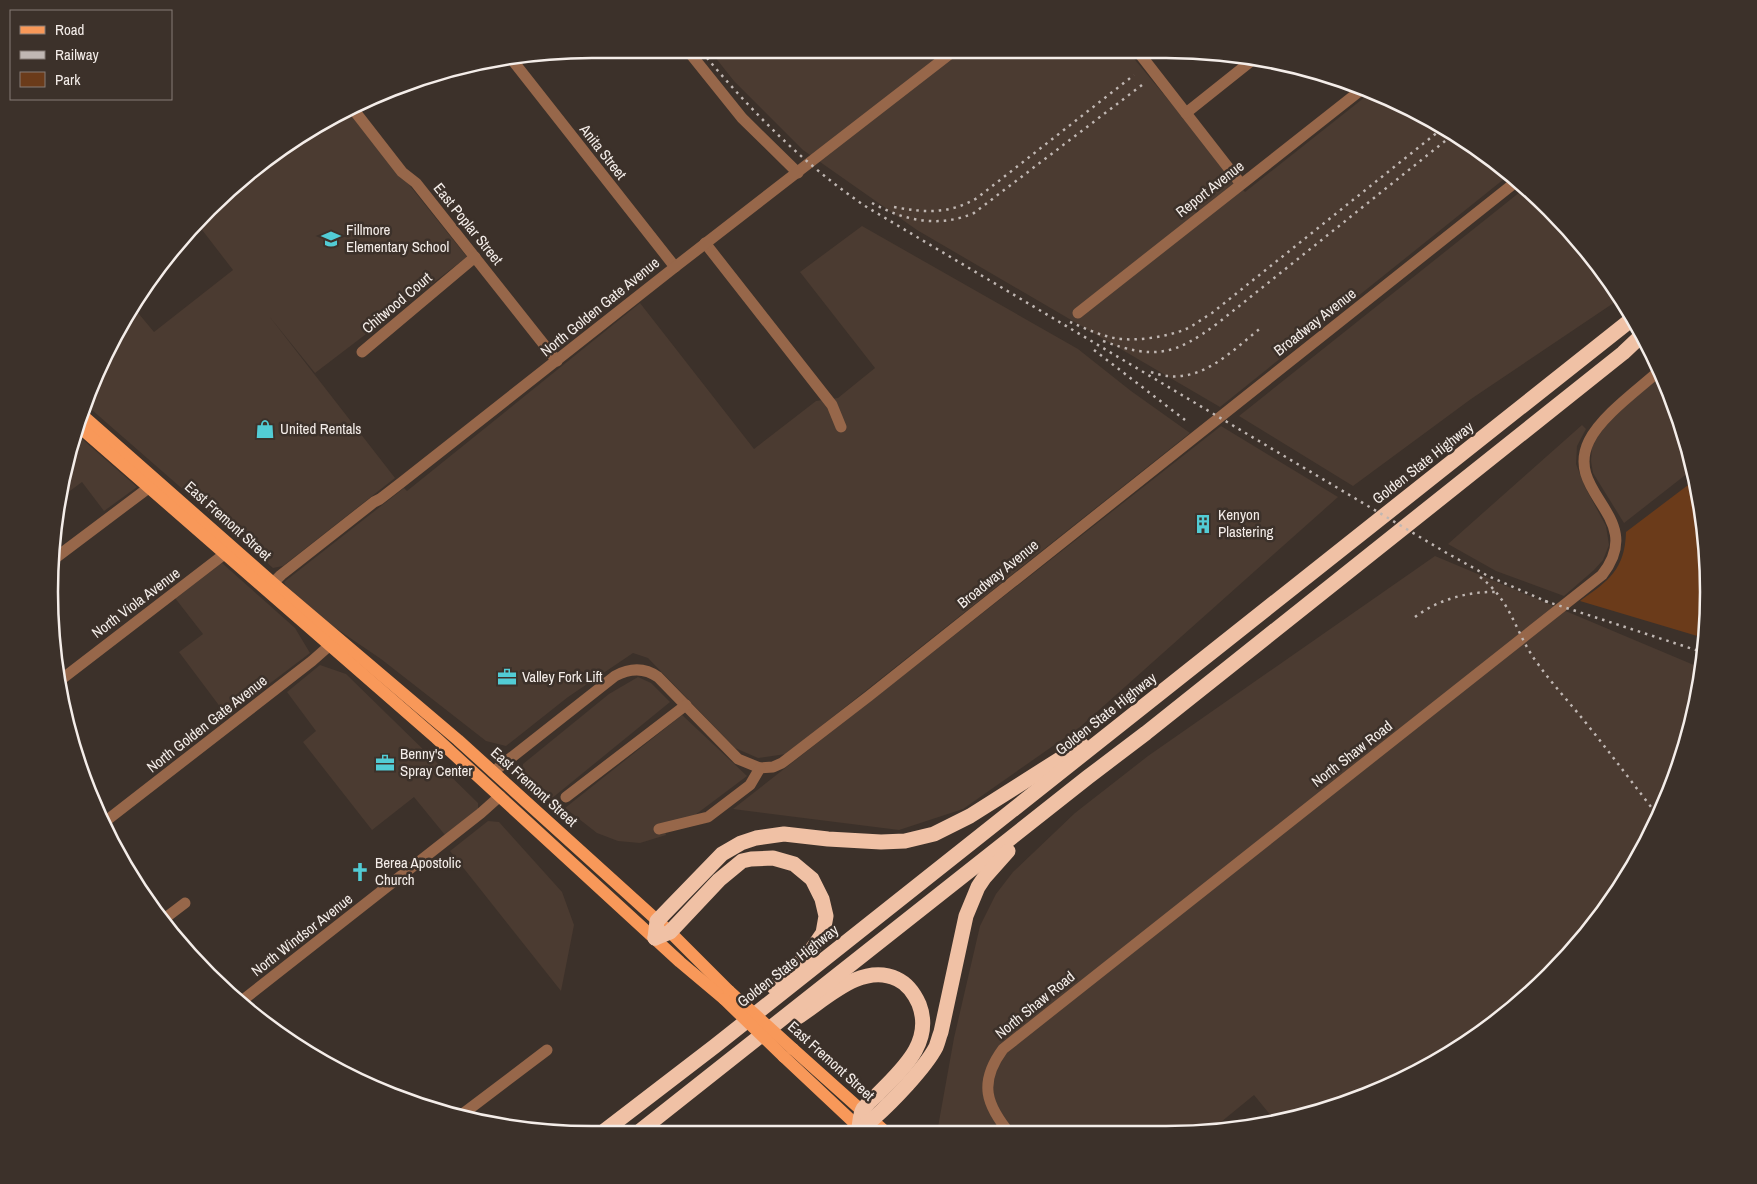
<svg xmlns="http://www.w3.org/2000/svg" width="1757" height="1184" viewBox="0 0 1757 1184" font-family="'Archivo Narrow',sans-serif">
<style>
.built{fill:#4b3b31}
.green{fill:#6b3b1a}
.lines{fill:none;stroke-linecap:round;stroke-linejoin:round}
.minor{stroke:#97674a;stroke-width:11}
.major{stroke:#f89859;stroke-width:12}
.highway{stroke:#f0c1a5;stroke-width:15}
.rail{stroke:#c0b7b3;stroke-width:2.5;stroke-dasharray:2.5 5;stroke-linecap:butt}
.major-bridge{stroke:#f89859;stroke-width:12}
.labels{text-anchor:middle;stroke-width:5;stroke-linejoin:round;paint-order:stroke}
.street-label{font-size:15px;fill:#f4ede9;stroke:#3c312a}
.poi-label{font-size:15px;fill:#f4ede9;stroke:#3c312a;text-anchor:start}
.rim{fill:none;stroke:#f4ede9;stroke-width:2.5}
</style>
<rect width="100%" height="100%" fill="#3c312a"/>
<g class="built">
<path d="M1126,49L1245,192L1370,93L1406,105L1467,140L1509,175L1220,407L917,230L803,150L734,81L711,52Z"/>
<path d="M350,111L467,257L315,373L269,316L395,478L283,566L273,568L84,403L90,384L134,308L154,332L233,270L196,222L208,208L290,140Z"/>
<path d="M1525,188L1549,208L1617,290L1621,298L1471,399L1353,486L1239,416Z"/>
<path d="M862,226L1078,349L1131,391L1190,433L786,754L758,758L735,748L648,658L633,653L568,697L506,746L486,741L381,659L312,612L290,594L284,582L404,488L407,491L640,303L754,449L816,401L838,398L875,368L800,272Z"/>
<path d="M1662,375L1667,384L1693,469L1624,523L1593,473L1591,461L1592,447L1599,434L1610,419Z"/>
<path d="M1582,425L1586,429L1577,446L1576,464L1585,487L1606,526L1609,545L1603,560L1594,570L1564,596L1496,571L1448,544Z"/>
<path d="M1221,426L1338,497L1080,727L963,809L899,830L733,809Z"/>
<path d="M74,432L137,487L104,511L82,482L59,499L67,452Z"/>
<path d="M1435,556L1701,668L1698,698L1667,800L1617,894L1549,976L1467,1044L1373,1094L1277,1123L1254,1095L1210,1131L1165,1135H939L938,1127L954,1038L980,926L996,894L1013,872L1075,813L1148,756Z"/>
<path d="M222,563L295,628L310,653L227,716L179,652L203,634L175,598Z"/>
<path d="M320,665L346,674L478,803V809L445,835L414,797L372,830L303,742L316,731L287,692Z"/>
<path d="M638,677L651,683L670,702L551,799L522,776L523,764L609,694Z"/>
<path d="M682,715L747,776L691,818L664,824L666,835L640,843L618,841L597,833L565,808Z"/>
<path d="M488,821L499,822L562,892L574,925L561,991L450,851Z"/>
</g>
<path class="green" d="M1696,479L1698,486L1708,592L1704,638L1580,601C1608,581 1625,570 1626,532Z"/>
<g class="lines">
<g class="minor">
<path d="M1136,49L1241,184"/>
<path d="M689,52L742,118L798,173"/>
<path d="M509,56L675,267"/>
<path d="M353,109L402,172L416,183L557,361"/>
<path d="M1186,113L1255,58"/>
<path d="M705,243L832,405L841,427"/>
<path d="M1078,313L1361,90"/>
<path d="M362,352L475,257"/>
<path d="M50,562L155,483"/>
<path d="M267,589L281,575L374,502L380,499L402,482L675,267L955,50"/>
<path d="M58,682L231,549"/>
<path d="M493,772L615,676C630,668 644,667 658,677L738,759L760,768L773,767L782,763L869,696L1517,181"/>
<path d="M566,797L686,705"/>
<path d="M102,824L312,661L329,646"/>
<path d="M659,829L708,817L750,785L760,768"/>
<path d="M164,919L185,903"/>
<path d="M239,1003L481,813L500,796"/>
<path d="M460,1116L547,1050"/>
<path d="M1011,1135C986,1105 978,1083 1003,1049L1602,575C1648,517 1563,494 1589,441C1601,416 1639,389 1660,370"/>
</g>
<g class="major">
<path d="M80,413L273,583L458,740L670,932L729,991"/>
<path d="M76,424L436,738L680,962L724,999"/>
<path d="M793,1049L889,1135"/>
<path d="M784,1057L867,1135"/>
</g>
<g class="highway">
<path d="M655,938L657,921L722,854L741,843L756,838L784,834L828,839L881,842L905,841L934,834L970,816L1082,745"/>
<path d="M655,938L670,932L719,880L742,861L751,859L773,858L794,864L812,879L822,899L826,916L823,933L808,955L774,987"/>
<path d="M798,1017C826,999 862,962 897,979C908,984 914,993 919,1004C934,1043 901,1070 877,1095C872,1099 867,1104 863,1109C860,1114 860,1122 859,1127"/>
<path d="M599,1135L715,1046L1632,319"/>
<path d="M635,1135L1088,777L1146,733L1623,353L1641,336"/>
<path d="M853,1135C859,1128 867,1124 874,1118C892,1102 925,1068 936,1047C938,1042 939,1037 941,1032L966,916L978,887L984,878L1008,851"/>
</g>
<g class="rail">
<path d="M702,52C750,110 802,163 865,206L1445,552L1488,576L1552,604"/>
<path d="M872,203C905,221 939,228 974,213L1142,85"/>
<path d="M894,207C925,213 950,214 977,198L1134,75"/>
<path d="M1070,322C1084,328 1099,335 1114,338C1134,342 1167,337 1186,329C1195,325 1203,318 1212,313L1444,127"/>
<path d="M1103,341C1155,360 1175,355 1218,323L1455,133"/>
<path d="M1094,350L1185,420"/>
<path d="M1151,372C1197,389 1229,353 1262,327"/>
<path d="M1480,577C1513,602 1515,634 1538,664C1553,685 1570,703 1586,723C1611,754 1634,785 1658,816"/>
<path d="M1545,601L1702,652"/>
<path d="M1415,617C1439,599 1469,591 1499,592"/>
</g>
<g class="major-bridge">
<path d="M729,991L793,1049"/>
<path d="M724,999L784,1057"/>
</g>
</g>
<defs>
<g id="school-bare" transform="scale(1.5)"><path d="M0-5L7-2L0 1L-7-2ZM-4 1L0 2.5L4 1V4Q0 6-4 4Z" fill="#52ccd5" stroke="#3c312a" stroke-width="2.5" paint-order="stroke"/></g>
<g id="shop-bare" transform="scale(1.5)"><path d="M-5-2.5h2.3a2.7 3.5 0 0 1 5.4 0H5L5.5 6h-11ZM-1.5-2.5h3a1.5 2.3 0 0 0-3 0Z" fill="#52ccd5" stroke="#3c312a" stroke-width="2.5" paint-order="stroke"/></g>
<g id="building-bare" transform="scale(1.5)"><path d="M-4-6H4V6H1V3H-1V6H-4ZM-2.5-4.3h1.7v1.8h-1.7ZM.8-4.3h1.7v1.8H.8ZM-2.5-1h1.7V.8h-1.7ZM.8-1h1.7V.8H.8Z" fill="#52ccd5" stroke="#3c312a" stroke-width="2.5" paint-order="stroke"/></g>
<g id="office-bare" transform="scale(1.5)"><path d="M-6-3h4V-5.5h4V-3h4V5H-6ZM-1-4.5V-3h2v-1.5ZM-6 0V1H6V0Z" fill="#52ccd5" stroke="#3c312a" stroke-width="2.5" paint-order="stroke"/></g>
<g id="church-bare" transform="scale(1.5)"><path d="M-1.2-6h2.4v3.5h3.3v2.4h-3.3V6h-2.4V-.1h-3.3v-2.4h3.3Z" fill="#52ccd5" stroke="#3c312a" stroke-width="2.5" paint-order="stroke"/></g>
</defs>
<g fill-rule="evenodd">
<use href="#school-bare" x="331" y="239"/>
<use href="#shop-bare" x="265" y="429"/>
<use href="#building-bare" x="1203" y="524"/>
<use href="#office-bare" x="507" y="677"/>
<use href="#office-bare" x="385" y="763"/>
<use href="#church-bare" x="360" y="872"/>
</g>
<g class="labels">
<g class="street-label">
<text transform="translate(603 152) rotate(52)" y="5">Anita Street</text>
<text transform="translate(1210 189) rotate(-38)" y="5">Report Avenue</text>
<text transform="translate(468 224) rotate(51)" y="5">East Poplar Street</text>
<text transform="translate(397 303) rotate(-40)" y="5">Chitwood Court</text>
<text transform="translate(600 307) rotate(-39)" y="5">North Golden Gate Avenue</text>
<text transform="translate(1315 322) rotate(-38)" y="5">Broadway Avenue</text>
<text transform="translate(1423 463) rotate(-38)" y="5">Golden State Highway</text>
<text transform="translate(228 521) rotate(42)" y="5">East Fremont Street</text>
<text transform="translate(998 574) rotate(-39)" y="5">Broadway Avenue</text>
<text transform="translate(136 603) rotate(-37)" y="5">North Viola Avenue</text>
<text transform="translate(1106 714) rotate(-38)" y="5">Golden State Highway</text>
<text transform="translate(207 724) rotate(-38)" y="5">North Golden Gate Avenue</text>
<text transform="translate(1352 754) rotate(-38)" y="5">North Shaw Road</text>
<text transform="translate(534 787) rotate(42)" y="5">East Fremont Street</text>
<text transform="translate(302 935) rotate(-38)" y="5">North Windsor Avenue</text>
<text transform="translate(788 966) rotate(-38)" y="5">Golden State Highway</text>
<text transform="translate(1035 1005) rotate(-39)" y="5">North Shaw Road</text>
<text transform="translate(831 1061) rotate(42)" y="5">East Fremont Street</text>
</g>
<g class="poi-label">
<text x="346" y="235">Fillmore<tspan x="346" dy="17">Elementary School</tspan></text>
<text x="280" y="434">United Rentals</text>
<text x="1218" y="520">Kenyon<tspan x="1218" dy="17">Plastering</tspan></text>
<text x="522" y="682">Valley Fork Lift</text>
<text x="400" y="759">Benny's<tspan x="400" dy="17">Spray Center</tspan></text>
<text x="375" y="868">Berea Apostolic<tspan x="375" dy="17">Church</tspan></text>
</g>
</g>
<path d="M0 0H1757V1184H0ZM592 58H1166A534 534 0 0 1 1700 592V592A534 534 0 0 1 1166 1126H592A534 534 0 0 1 58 592V592A534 534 0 0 1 592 58Z" fill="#3c312a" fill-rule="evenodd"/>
<path class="rim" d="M592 58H1166A534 534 0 0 1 1700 592V592A534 534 0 0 1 1166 1126H592A534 534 0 0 1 58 592V592A534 534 0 0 1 592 58Z"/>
<rect x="10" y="10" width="162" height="90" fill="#3c312a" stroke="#867c76"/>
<rect x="20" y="26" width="25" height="8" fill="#f89859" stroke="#867c76"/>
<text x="55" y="35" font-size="15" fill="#f4ede9">Road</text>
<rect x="20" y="51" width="25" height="8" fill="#c0b7b3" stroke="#867c76"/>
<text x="55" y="60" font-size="15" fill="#f4ede9">Railway</text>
<rect x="20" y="72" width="25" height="15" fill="#6b3b1a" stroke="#867c76"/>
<text x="55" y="85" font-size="15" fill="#f4ede9">Park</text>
</svg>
